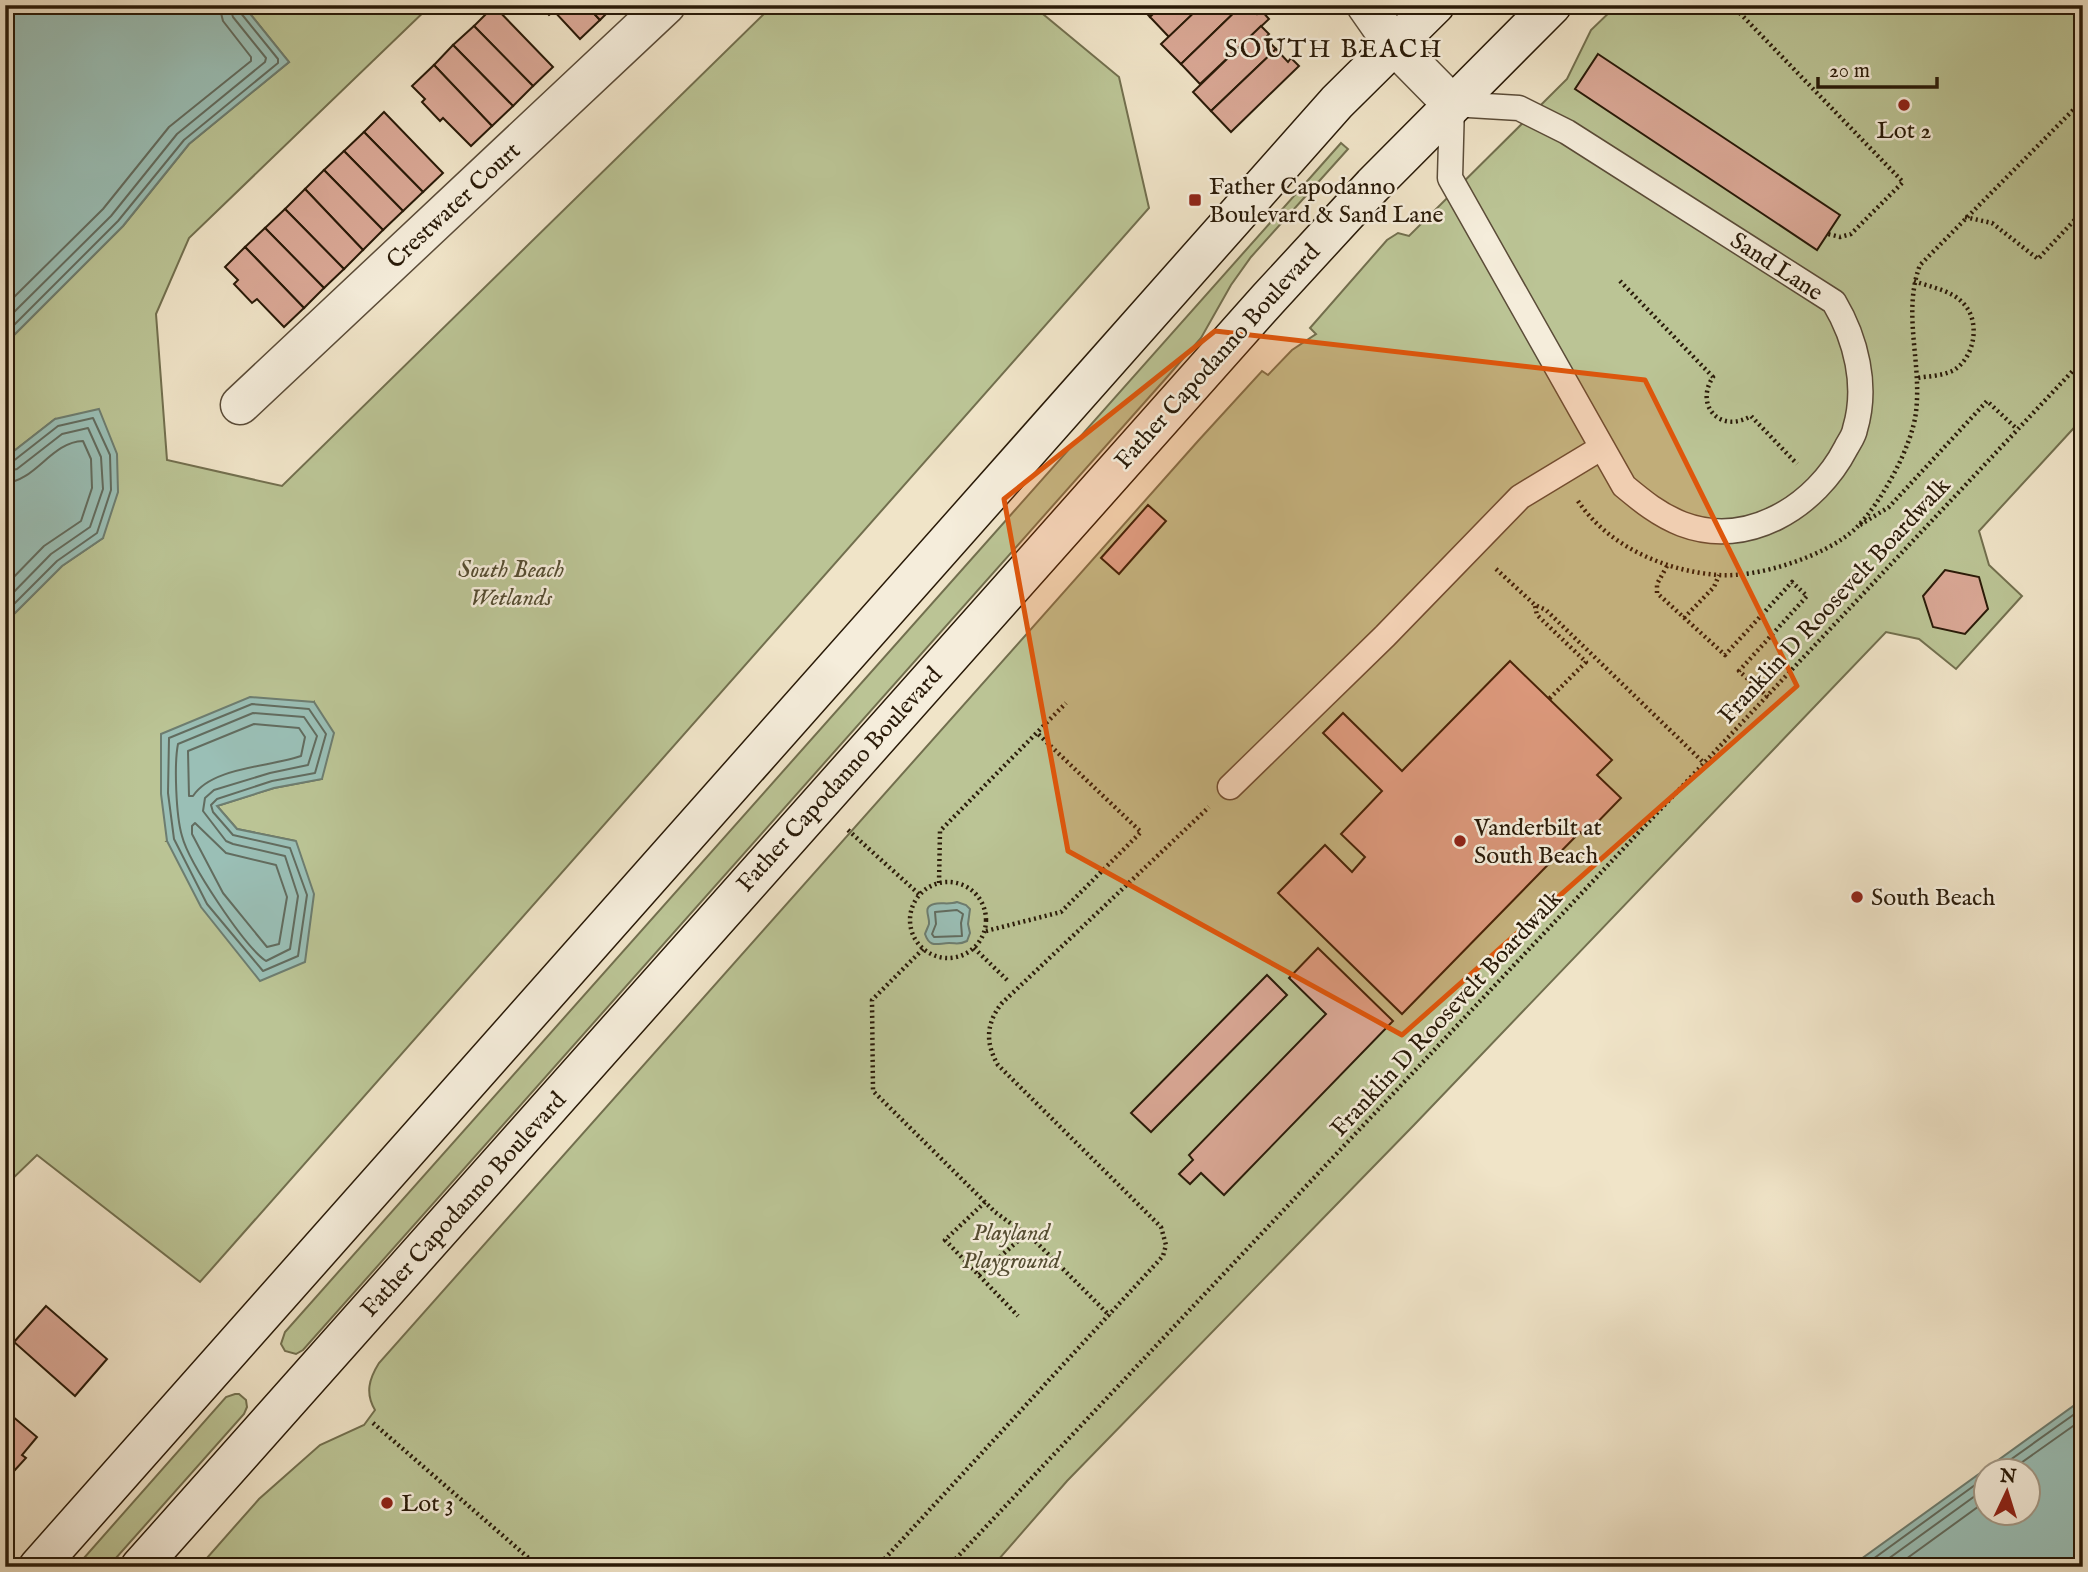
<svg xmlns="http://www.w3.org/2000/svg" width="2088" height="1572" viewBox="0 0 2088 1572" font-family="'IM FELL English',serif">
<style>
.green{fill:#bbc495;stroke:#726f4e;stroke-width:2;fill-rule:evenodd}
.water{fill:#9abfb6;stroke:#6d7d70;stroke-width:2;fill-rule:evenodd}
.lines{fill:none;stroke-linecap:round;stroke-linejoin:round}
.shore{stroke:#626c5f;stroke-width:2}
.building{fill:#daa896;stroke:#291a08;stroke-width:2}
.service-casing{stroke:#5b4c38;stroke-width:27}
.minor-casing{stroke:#5b4c38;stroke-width:41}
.tertiary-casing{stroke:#5b4c38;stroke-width:41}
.secondary-casing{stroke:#291a08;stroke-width:41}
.path{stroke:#291a08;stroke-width:4.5;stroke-dasharray:2 3.5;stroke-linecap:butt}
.service{stroke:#f5eddb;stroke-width:24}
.minor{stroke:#f5eddb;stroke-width:38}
.tertiary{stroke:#f5eddb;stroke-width:38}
.secondary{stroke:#f5eddb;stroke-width:38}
.marked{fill:#de560c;fill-opacity:0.2;stroke:#de560c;stroke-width:5;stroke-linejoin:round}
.poi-dot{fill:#8f2418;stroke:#f5eddb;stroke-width:2.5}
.labels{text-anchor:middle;stroke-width:5;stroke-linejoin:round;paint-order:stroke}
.poi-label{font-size:24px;fill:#291a08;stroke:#f5eddb;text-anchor:start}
.street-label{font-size:24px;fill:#291a08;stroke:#f5eddb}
.park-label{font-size:24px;font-style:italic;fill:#554d32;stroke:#f5eddb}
.neighbourhood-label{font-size:26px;letter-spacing:2px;fill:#291a08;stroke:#f5eddb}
</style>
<rect width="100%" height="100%" fill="#f0e4c8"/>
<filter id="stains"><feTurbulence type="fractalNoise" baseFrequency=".00286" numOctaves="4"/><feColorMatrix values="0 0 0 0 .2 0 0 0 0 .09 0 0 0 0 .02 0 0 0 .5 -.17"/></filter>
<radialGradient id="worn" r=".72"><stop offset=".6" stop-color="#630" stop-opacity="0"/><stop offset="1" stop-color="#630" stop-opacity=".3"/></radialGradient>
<g class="green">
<path d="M243,5H431L189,238L156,314L167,460L282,486L773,5H1032L1119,77L1149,208L200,1282L37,1155L5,1186V617H11L62,566L103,538L55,419L5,458V344L123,226L189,144L289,62ZM314,702L322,779L274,788L217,806L237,829L296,841H167Z"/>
<path d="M1617,5H2083V418L1979,531L1989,565L2022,596L1956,669L1919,639L1886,632L1414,1125L1067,1481L992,1567H199L259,1499L320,1445L364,1425L375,1410C365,1393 369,1379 379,1363L1198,441L1262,371L1268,375L1292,350L1316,334L1310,328L1387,240L1398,233L1409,236L1567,79L1591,30Z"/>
<path d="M1341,143L1348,149L1251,257L1231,285L1201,338L1168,376L303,1350L296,1354L285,1351L281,1344L285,1332Z"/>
<path d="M235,1394H239L246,1400L247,1407L244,1414L108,1567H76L226,1397Z"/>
</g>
<g class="water">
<path d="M5,5H243L289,62L189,144L123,226L5,344Z"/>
<path d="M99,409L117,454L118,492L103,538L62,566L11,617H5V458L55,419Z"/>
<path d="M250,697L314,702L334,733L322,779L274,788L217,806L237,829L296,841L314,894L305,962L260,981L201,907L167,841L161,794V734Z"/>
<path d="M957,902L966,905L970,909L968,924L970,933L967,941C959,945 957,943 949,943C938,943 930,949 925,934C926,931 928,927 929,924C930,916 922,907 934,904C941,902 949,905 957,902Z"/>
<path d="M2083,1399V1567H1850ZM2028,1470V1512H1986V1470Z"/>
</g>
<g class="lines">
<g class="shore">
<path d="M5,306L103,209L169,127L251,61V57L223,21L219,5"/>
<path d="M5,321L111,216L177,134L265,62L266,58L233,17L229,5"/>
<path d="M5,334L118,221L184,140L278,63V59L240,12L238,5"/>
<path d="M5,463L12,462L58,426L93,418L110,455L111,490L97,533L57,561L9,609L5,610"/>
<path d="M5,472L17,469L62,434L88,428L101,457L103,489L90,527L51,554L5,601"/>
<path d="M5,483C36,481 51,442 83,441L91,459L92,488L81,521L44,546L5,586"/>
<path d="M252,704L309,709L326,734L315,773L272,781L217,799L211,805L213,812L233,835L290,848L307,895L298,956L263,971L207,904L174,839L168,793L169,738Z"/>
<path d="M253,713L304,717L317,736L308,765L270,773L214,790L205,798L203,811L226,841L233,844L285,856L298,896L290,949L266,961C244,946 189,863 182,836C176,816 174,764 178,744Z"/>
<path d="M254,724L299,728L305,737L301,756C270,767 212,767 193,796H189L188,751Z"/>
<path d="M195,823L226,853L276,865L287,897L279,944L267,947L223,893L192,834V826Z"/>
<path d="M957,910L963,914L961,923L962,936L934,937L932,934L936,924L935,912Z"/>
<path d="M1996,1470L2083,1408"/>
<path d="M2011,1470L2083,1419"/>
<path d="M1862,1567L1986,1477"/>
<path d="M1877,1567L1986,1488"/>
<path d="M1895,1567L1986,1501"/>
</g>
</g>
<g class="building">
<path d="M539,5H586L600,20L580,39L554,11L549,15Z"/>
<path d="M586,5H615L600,20Z"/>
<path d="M1139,5H1162L1150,17Z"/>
<path d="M1162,5H1202L1169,37L1150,17Z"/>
<path d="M1202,5H1242L1181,64L1161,44Z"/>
<path d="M1242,5H1248L1257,14L1261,10L1269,19L1200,84L1181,64Z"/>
<path d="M494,6L553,67L533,86L474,26Z"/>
<path d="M474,26L533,86L513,106L453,45Z"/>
<path d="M1261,26L1269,34L1265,38L1276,49L1211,111L1193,92Z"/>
<path d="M453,45L513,106L492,126L434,65Z"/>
<path d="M1276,49L1288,62L1291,58L1299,66L1231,132L1211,111Z"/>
<path d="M1598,54L1840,215L1817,250L1575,89Z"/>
<path d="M434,65L492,126L471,146L443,118L440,121L422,102L425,99L412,86Z"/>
<path d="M384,112L443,173L423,192L364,132Z"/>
<path d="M364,132L423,192L403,211L344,151Z"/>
<path d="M344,151L403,211L383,230L324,170Z"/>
<path d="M324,170L383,230L363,250L305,189Z"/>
<path d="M305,189L363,250L344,269L285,209Z"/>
<path d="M285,209L344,269L324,288L265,228Z"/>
<path d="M265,228L324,288L304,308L245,247Z"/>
<path d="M245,247L304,308L284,327L257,299L252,303L234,284L238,280L225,267Z"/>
<path d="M1148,505L1166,521L1119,574L1101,558Z"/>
<path d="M1945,570L1979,577L1988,609L1965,634L1933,627L1923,596Z"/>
<path d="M1510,661L1612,760L1597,775L1621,798L1584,836L1580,832L1402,1014L1278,893L1325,845L1352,872L1365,857L1341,834L1382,791L1323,733L1343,713L1402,771Z"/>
<path d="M1318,948L1393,1021L1224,1195L1201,1173L1190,1184L1179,1174L1193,1160L1189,1155L1326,1014L1289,978Z"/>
<path d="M1267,975L1287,995L1151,1132L1131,1113Z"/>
<path d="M46,1306L107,1359L75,1396L14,1342Z"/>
<path d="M5,1410L37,1437L22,1455L26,1458L14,1471L5,1463Z"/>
</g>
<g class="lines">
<g class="service-casing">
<g id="service">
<path d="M1452,104L1519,108L1567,132L1834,302C1856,339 1868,386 1855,429C1854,436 1849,442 1846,448C1816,506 1748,549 1682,524C1659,515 1642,501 1624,486L1450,178Z"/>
<path d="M1230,787L1385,636L1520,497L1601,448"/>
</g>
</g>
<g class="minor-casing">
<path id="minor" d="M240,405L666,5"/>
</g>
<g class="tertiary-casing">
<path id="tertiary" d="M1366,5L1394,45L1452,104"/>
</g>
<g class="secondary-casing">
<g id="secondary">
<path d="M38,1567L1337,102L1435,5"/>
<path d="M140,1567L1268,299L1373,185L1552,5"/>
</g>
</g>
<g class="path">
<path d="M1732,5L1903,182L1851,234L1840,237L1828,234"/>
<path d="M1965,217L1992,223L2038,259L2083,211"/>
<path d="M1620,281L1713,377C1694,406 1721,434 1751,416L1797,464"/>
<path d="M1914,281C1930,287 1951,290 1963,303C1981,321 1975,357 1954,370C1943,376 1929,376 1917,378"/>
<path d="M1578,501C1608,546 1665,571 1718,575C1758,578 1827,556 1856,528C1881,503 1912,447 1916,412C1922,362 1902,313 1920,265L2083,100"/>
<path d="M1860,525L1889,507L1987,401L2017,429"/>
<path d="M1667,566L1657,584V593L1725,655L1792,582L1807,596L1739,671L1768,697"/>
<path d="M1496,569L1535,605L1546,610L1705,764"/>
<path d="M1535,606L1537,615L1586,662L1549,699"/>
<path d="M1684,618L1714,587L1719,575"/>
<path d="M848,830L920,895"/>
<circle cx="948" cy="920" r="38"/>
<path d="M939,883L940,831L1066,703"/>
<path d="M986,931L1061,912L1141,832L1037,733"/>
<path d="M974,948L1007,980"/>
<path d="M923,949L872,1000L873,1091L995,1212L1035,1241L1110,1316"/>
<path d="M985,1202L945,1240L1018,1316"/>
<path d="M979,1275L1026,1234"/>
<path d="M373,1423L539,1567"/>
<path d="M877,1567L1163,1256L1166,1245L1161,1227L998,1065C985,1043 986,1023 1002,1003L1209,807"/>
<path d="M948,1567L2083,360"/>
</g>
<use href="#service" class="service"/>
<use href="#minor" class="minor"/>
<use href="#tertiary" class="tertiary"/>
<use href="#secondary" class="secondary"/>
</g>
<path class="marked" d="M1215,331L1645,380L1797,686L1402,1035L1068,851L1004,499Z"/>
<g class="poi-dot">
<circle cx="1904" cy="105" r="7"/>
<rect x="1188" y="193" width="14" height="14" rx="3.5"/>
<circle cx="1460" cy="841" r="7"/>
<circle cx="1857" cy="897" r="7"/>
<circle cx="387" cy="1503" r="7"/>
</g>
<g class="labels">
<g class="poi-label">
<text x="1904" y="138" text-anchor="middle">Lot 2</text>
<text x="1209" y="194">Father Capodanno<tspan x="1209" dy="28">Boulevard &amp; Sand Lane</tspan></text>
<text x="1474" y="835">Vanderbilt at<tspan x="1474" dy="28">South Beach</tspan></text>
<text x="1871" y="905">South Beach</text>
<text x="401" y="1511">Lot 3</text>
</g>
<g class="street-label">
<text transform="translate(453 205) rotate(-43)" y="8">Crestwater Court</text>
<text transform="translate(1777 266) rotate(33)" y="8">Sand Lane</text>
<text transform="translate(1217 356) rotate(-48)" y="8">Father Capodanno Boulevard</text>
<text transform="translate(1834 600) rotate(-47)" y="8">Franklin D Roosevelt Boardwalk</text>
<text transform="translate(839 779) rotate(-48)" y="8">Father Capodanno Boulevard</text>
<text transform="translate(1446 1013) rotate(-47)" y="8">Franklin D Roosevelt Boardwalk</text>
<text transform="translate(463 1204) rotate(-48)" y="8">Father Capodanno Boulevard</text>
</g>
<g class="park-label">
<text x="511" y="577">South Beach<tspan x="511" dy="28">Wetlands</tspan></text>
<text x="1011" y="1240">Playland<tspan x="1011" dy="28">Playground</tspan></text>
</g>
<g class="neighbourhood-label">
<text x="1334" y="57">SOUTH BEACH</text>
</g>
</g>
<rect width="2088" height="1572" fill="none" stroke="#f0e4c8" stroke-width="28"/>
<rect x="7" y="7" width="2074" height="1558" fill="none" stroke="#291a08" stroke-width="3.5"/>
<rect x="14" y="14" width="2060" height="1544" fill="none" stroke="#291a08" stroke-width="2"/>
<g transform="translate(2007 1492) rotate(4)"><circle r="33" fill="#f5eddb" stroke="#a39987" stroke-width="2"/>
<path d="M0-5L12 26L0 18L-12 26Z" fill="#8f2418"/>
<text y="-10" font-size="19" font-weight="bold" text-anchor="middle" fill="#291a08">N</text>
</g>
<path d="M1818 77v10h119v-10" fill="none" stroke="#291a08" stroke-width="3.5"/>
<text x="1829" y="77" font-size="21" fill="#291a08" stroke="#f5eddb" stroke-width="5" paint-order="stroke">20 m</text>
<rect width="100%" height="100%" filter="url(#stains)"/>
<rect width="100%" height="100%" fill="url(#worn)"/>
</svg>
